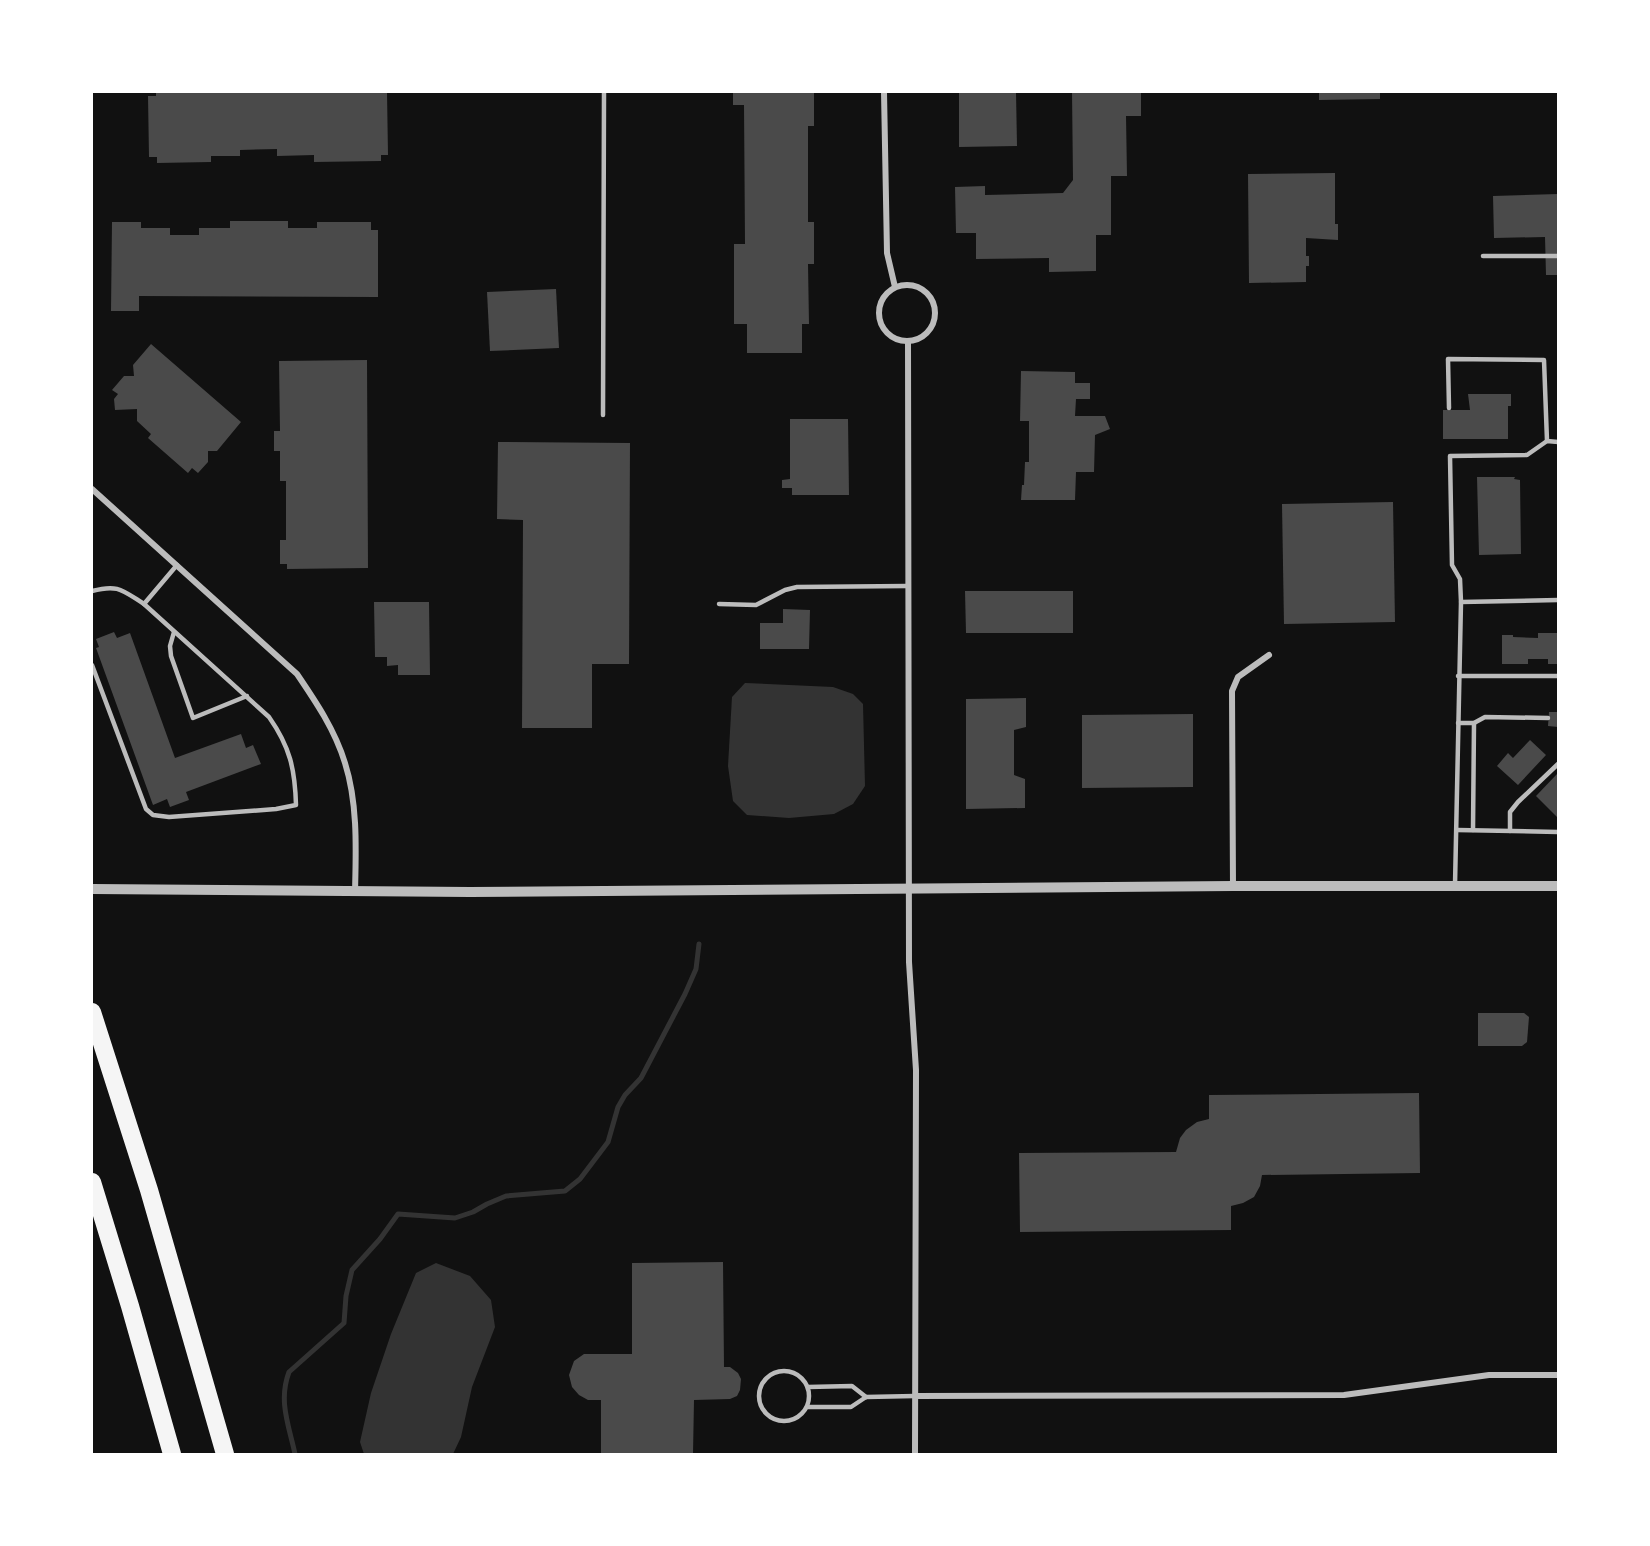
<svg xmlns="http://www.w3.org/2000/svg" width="1650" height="1546" viewBox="0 0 1650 1546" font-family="'Noto Sans',sans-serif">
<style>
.water{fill:#333}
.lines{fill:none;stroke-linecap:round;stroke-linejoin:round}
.stream{stroke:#333;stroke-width:5}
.building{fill:#4a4a4a}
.service{stroke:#bcbcbc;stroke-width:4.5}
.minor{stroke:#bcbcbc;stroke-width:6}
.tertiary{stroke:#bcbcbc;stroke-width:10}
.motorway{stroke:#f5f5f5;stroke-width:18}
</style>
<rect width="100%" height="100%" fill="#111"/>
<g class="water">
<path d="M745,683L833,687L853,694L863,704L865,786L853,804L834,814L789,818L747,815L733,801L728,766L732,697Z"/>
<path d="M436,1263L470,1276L491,1300L495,1327L472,1387L461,1437L453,1454H364L360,1442L371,1393L391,1334L416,1273Z"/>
</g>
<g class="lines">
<path class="stream" d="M295,1454C289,1426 278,1401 289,1372L344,1323L346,1296L352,1270L380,1239L398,1214L455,1218L473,1212L487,1204L506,1196L565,1191L580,1179L608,1142L618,1107L625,1095L641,1078L685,994L696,969L699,944"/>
</g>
<g class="building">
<path d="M156,92H387L388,155H381V161L314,162V155L277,156V149L240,150V156H211V162L157,163V157H149L148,96H156Z"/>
<path d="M733,92H814V126H808V222H814V264H808L809,324H802V353H747V324H734V244H745L744,105H733Z"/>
<path d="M959,92H1016L1017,146L959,147Z"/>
<path d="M1072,92H1141V116H1126L1127,176H1111V235H1096V271L1049,272V258L976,259V233H956L955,187L985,186V195L1063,193L1073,180Z"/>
<path d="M1319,92H1380V99L1319,100Z"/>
<path d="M1335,173V224H1338V240L1306,238V256H1309V266H1306V282L1249,283L1248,174Z"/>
<path d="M1558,194V275H1546L1545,237L1494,238L1493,196Z"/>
<path d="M230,221H288V228H317V222H371V230H378V297L139,296V311H111L112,222H141V228H170V235H199V228H230Z"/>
<path d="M556,289L559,348L490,351L487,292Z"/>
<path d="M151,344L241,422L217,451H208V462L198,473L192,468L188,473L148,438L151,434L137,421V409L115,410L114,399L118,394L112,390L124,376H134L133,365Z"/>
<path d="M367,360L368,568L287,569V564H280V540H286V481H280V451H274V431H280L279,361Z"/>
<path d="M1021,371L1075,372V383H1090V399H1076L1075,416H1105L1110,429L1095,435L1094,472H1076L1075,500H1021L1022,485H1024L1025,462H1029V421H1020Z"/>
<path d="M1468,394H1511V406H1508V439H1443V410H1470Z"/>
<path d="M790,419H848L849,495H792V488H782V480L790,479Z"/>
<path d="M498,442L630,443L629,664H592V728H522L523,520L497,519Z"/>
<path d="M1477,477H1515L1514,479L1520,480L1521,554L1479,555Z"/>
<path d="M1393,502L1395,622L1284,624L1282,504Z"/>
<path d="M965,591H1073V633H966Z"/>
<path d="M374,602H429L430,675H398V665L387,666V657H375Z"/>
<path d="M783,609L810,610L809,649H760V623H783Z"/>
<path d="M114,632L117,638L130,633L175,758L241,734L246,748L253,745L261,764L186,792L189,800L170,807L167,799L153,805L96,648L99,647L96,639Z"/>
<path d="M1538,633H1558V664H1548V659H1528V664H1502V635H1513V637L1538,638Z"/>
<path d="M1026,698V727L1014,730V775L1025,779V808L966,809V699Z"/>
<path d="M1549,712H1558V727L1548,726Z"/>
<path d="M1193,714V787L1082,788V715Z"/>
<path d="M1530,740L1546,755L1518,785L1497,766L1508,753L1513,758Z"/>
<path d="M1558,773V818L1536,796Z"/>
<path d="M1478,1013H1524L1529,1017L1527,1042L1522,1046H1478Z"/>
<path d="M1419,1093L1420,1173L1262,1175L1260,1186L1254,1197L1243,1203L1231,1206V1230L1020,1232L1019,1153L1176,1152L1180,1138L1186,1130L1197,1122L1209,1119V1095Z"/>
<path d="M723,1262L724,1367H730L738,1373L741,1379L740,1390L737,1396L730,1399L694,1400L693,1454H601V1400H588L579,1395L572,1387L569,1375L574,1361L584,1354H632V1263Z"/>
</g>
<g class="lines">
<g class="service">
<path d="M1483,256H1558"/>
<path d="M1449,408L1448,359L1544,360L1547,441"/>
<path d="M603,415L604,92"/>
<path d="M92,591C118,584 122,590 144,604L269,717C290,747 295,769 296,805L276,809L169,817L153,815L146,809L92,665"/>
<path d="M1461,602L1558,600"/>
<path d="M144,604L177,565"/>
<path d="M719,604L756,605L785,590L797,587L907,586"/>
<path d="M174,632L170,646L171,656L193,718L247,696"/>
<path d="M1458,676H1558"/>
<path d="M1458,723H1474L1485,717L1548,718"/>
<path d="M1457,830L1558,832"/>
<path d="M1473,830L1474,723"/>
<path d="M1510,831V812L1518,802L1558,764"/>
<path d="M1455,885L1461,602L1460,579L1452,565L1450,456L1527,455L1547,441L1558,442"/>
<circle cx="784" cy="1396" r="25"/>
<path d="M808,1387L852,1386L866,1397"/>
<path d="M807,1407H851L866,1397L915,1396"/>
</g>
<g class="minor">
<path d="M884,92L887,253L895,287"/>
<circle cx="907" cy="313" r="28"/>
<path d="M908,341L909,962L916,1070L915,1454"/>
<path d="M92,489L297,674C316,702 335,730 345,763C358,804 356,850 355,892"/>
<path d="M1233,886L1232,691L1238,677L1269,655"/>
<path d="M915,1396L1344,1395L1489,1375H1558"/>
</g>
<path class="tertiary" d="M92,889L470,892L1233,886H1558"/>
<g class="motorway">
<path d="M92,1012L149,1190L225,1454"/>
<path d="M92,1182L130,1306L172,1454"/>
</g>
</g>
<rect width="1650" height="1546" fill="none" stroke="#ffffff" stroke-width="186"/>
</svg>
